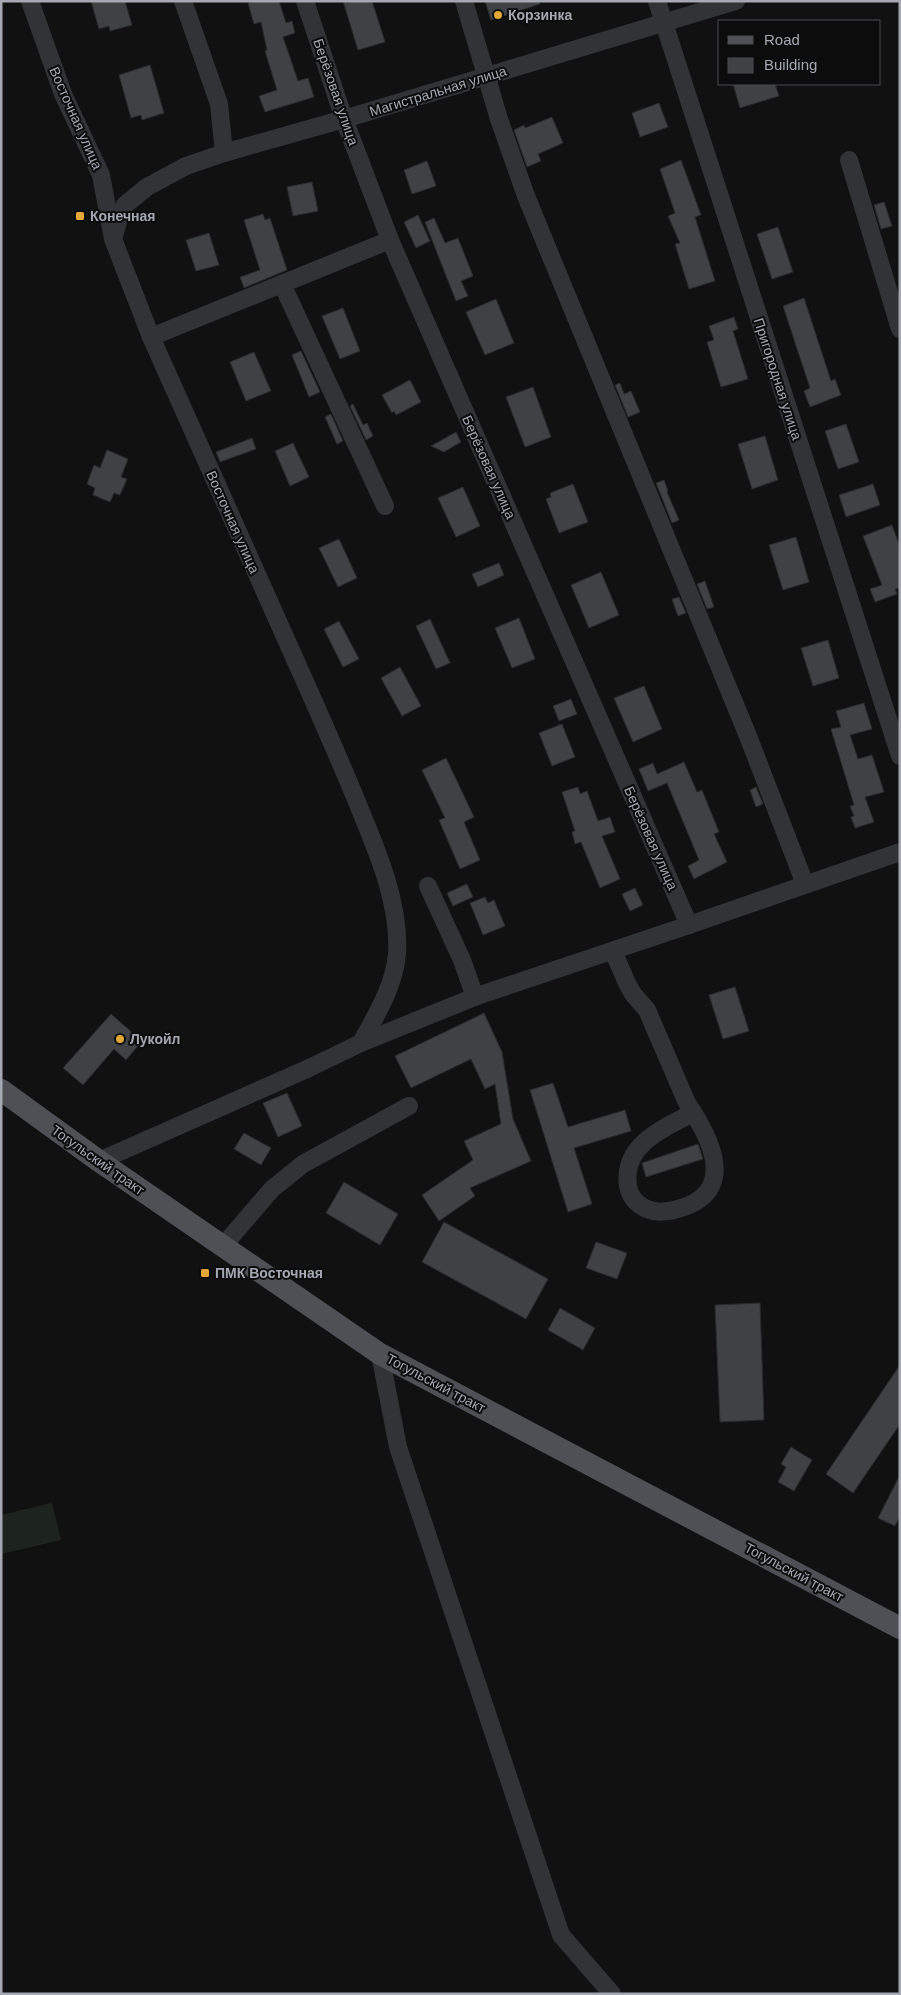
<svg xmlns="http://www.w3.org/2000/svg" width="901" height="1995" viewBox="0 0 901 1995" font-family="Helvetica,sans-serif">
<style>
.green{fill:#1d241e}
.building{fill:#404145;stroke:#2b2b2e}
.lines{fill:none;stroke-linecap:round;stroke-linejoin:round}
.minor{stroke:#323337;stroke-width:18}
.major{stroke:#4e5055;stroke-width:22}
.poi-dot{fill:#e3a837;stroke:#0c0c0d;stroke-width:2}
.labels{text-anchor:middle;stroke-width:4;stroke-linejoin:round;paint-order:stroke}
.poi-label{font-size:14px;font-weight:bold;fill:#a3a8b2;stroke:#0c0c0d;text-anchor:start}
.street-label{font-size:14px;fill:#a3a8b2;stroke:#0c0c0d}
</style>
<rect width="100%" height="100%" fill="#111112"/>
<path class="green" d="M52,1503L61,1540L1,1554V1515Z"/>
<g class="building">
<path d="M91,1H125L132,25L110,31L109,26L99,29Z"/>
<path d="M255,1H279L286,23L292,21L295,33L283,37L298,81L308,78L314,97L265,112L259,96L277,90L265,51L267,50L261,22L254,24L248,3Z"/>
<path d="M343,1H372L385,42L358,50Z"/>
<path d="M485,1H539L540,4L491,20Z"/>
<path d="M150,65L164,113L142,120L141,115L131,118L119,75Z"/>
<path d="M733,84H775L779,96L740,108Z"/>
<path d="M659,103L668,127L640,137L632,113Z"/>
<path d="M552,117L563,143L538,154L541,161L527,167L514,130L524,125L525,128Z"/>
<path d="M681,160L701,215L695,217L715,281L689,289L675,244L680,243L668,216L675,213L660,169Z"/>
<path d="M427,161L436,186L412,194L404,170Z"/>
<path d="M312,182L318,211L293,216L287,187Z"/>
<path d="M884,202L892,226L881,229L874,205Z"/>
<path d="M263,214L265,220L270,218L287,270L244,288L240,277L260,270L244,220Z"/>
<path d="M418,215L430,241L416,248L404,222Z"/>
<path d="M434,218L445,243L458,238L473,276L461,281L468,296L456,301L425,222Z"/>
<path d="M778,227L793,272L772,279L757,234Z"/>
<path d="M209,233L219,265L196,271L186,240Z"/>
<path d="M804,298L831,381L835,379L841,395L810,407L804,391L810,388L783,306Z"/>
<path d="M496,299L514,343L485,355L466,312Z"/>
<path d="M343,308L360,351L340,359L322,316Z"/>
<path d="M734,317L738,329L733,331L748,379L721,387L707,342L714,340L709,326Z"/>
<path d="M301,351L320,392L309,397L292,355Z"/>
<path d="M254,352L271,391L246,401L230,362Z"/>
<path d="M410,380L421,402L396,415L394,411L392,413L382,395Z"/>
<path d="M620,383L624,394L631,391L640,412L628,417L615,385Z"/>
<path d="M533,387L551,437L525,447L506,397Z"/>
<path d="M353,404L363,425L367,423L373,436L366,440L350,406Z"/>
<path d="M331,414L343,441L337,444L325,417Z"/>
<path d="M846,424L859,462L838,469L825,431Z"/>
<path d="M456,432L461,442L444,452L431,446Z"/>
<path d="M765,436L778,480L752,489L738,444Z"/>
<path d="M252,438L256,449L220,462L216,452Z"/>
<path d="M293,443L309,477L290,486L275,451Z"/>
<path d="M107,450L128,459L121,477L127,479L120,495L114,493L110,502L93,495L95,488L87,484L94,465L100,468Z"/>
<path d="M664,480L668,491L667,492L679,520L672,523L656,483Z"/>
<path d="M573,484L588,522L559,533L546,499L551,497L550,493Z"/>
<path d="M873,484L880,505L846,517L839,495Z"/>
<path d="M463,487L480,526L456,537L438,498Z"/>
<path d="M892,525L900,547V588L895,589L897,594L875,602L870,589L882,585L863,536Z"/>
<path d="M796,537L809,582L783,590L769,545Z"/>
<path d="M339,539L357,578L338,587L319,548Z"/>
<path d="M499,563L504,575L478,587L472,574Z"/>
<path d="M601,572L619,615L589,628L571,585Z"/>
<path d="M705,581L714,607L707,609L697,584Z"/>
<path d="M679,597L686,613L678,616L672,599Z"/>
<path d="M519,618L535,659L512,668L495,628Z"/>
<path d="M430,619L450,663L436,669L416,626Z"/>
<path d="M339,621L359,659L343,667L324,629Z"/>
<path d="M828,640L839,678L813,686L801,648Z"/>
<path d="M400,667L421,706L402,716L381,678Z"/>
<path d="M644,686L662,729L633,742L614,698Z"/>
<path d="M571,699L577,714L559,721L553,706Z"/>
<path d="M864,703L872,729L850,735L858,759L872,755L884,792L865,797L874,822L855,828L851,817L854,816L850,806L854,805L831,729L841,727L836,711Z"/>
<path d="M562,724L575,757L552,766L539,733Z"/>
<path d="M446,758L474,817L464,822L480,860L460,869L439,820L445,818L422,770Z"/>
<path d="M684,762L697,792L702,790L719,832L714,834L727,862L694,879L688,866L699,860L667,783L648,791L639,769L653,763L657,774Z"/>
<path d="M578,787L580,794L587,791L598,821L610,817L615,832L602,836L620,879L600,888L581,842L575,844L572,832L575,831L562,792Z"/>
<path d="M756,787L763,804L756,807L750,790Z"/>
<path d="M467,884L473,897L453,906L447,893Z"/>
<path d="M635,888L643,905L630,911L622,894Z"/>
<path d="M485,897L488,903L494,900L505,926L483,935L470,903Z"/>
<path d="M735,987L749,1031L723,1039L709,995Z"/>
<path d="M484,1013L502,1052L513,1119L531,1161L470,1188L475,1196L439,1221L422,1195L473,1160L464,1141L501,1124L495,1084L485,1089L471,1059L411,1088L395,1056Z"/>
<path d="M111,1014L142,1041L126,1060L114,1049L83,1085L63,1068Z"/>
<path d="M553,1083L568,1127L625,1110L631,1131L574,1148L592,1204L568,1212L530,1090Z"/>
<path d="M287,1093L302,1126L278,1137L263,1103Z"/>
<path d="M244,1133L271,1148L261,1165L234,1149Z"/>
<path d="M698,1144L703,1159L646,1177L642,1163Z"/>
<path d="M344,1182L398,1214L380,1245L326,1213Z"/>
<path d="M444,1222L548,1279L526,1319L422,1262Z"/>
<path d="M596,1242L627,1253L617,1279L586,1268Z"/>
<path d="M760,1303L764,1420L720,1422L715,1305Z"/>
<path d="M560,1308L595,1328L583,1350L548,1330Z"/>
<path d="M900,1365V1424L853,1493L826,1474Z"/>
<path d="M791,1447L812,1460L794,1491L778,1482L786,1467L781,1464Z"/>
<path d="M900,1475V1516L895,1526L878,1518Z"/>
</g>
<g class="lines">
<g class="minor">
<path d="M30,1L63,94L101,175L113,239L151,337C200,447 249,556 298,666C319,713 340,760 359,807C378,853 400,904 397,954C394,987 376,1015 361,1043"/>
<path d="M183,1L219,104L224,153"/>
<path d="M305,1L344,119L390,240L689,925"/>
<path d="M464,1L499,119L526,196L748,736L805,884"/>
<path d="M657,1L900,756"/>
<path d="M849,160L900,329"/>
<path d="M114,236L119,218L125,205L147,187L186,166L224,153L344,119L736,1"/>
<path d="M282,284L385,506"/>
<path d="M151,337L390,240"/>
<path d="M428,886L462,960L475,997"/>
<path d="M613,951L627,983L633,994L647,1010L687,1103C708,1134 737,1186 687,1206C676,1210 661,1214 650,1210C639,1207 630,1198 628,1186C622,1145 663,1128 693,1113"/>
<path d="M99,1161L307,1069L361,1043L477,996L689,925L900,852"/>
<path d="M223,1246L272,1189L303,1164L409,1106"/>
<path d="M380,1354L398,1447L561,1935L612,1994"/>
</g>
<path class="major" d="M1,1090L99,1161L380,1354L900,1628"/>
</g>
<g class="poi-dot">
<circle cx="498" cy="15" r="5"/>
<rect x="75" y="211" width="10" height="10" rx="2.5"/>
<circle cx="120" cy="1039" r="5"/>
<rect x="200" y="1268" width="10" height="10" rx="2.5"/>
</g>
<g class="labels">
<g class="poi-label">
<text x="508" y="20">Корзинка</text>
<text x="90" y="221">Конечная</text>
<text x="130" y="1044">Лукойл</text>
<text x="215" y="1278">ПМК Восточная</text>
</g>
<g class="street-label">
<text transform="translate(438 91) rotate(-17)" y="5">Магистральная улица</text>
<text transform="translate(336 92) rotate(71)" y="5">Берёзовая улица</text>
<text transform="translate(76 118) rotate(66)" y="5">Восточная улица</text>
<text transform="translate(778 379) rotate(72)" y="5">Пригородная улица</text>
<text transform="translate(489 467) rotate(66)" y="5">Берёзовая улица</text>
<text transform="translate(233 522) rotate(66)" y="5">Восточная улица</text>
<text transform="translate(651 838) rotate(66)" y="5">Берёзовая улица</text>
<text transform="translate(98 1160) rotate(35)" y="5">Тогульский тракт</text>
<text transform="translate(436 1383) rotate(28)" y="5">Тогульский тракт</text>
<text transform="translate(794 1572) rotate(28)" y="5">Тогульский тракт</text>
</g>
</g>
<rect width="901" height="1995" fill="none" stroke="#a3a8b2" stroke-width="5"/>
<rect x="718" y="20" width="162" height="65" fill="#0c0c0d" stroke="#484a4f"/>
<rect x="728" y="36" width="25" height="8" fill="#4e5055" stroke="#484a4f"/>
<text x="764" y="45" font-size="15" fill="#a3a8b2">Road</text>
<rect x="728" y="58" width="25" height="15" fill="#404145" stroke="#484a4f"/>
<text x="764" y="70" font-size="15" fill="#a3a8b2">Building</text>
</svg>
